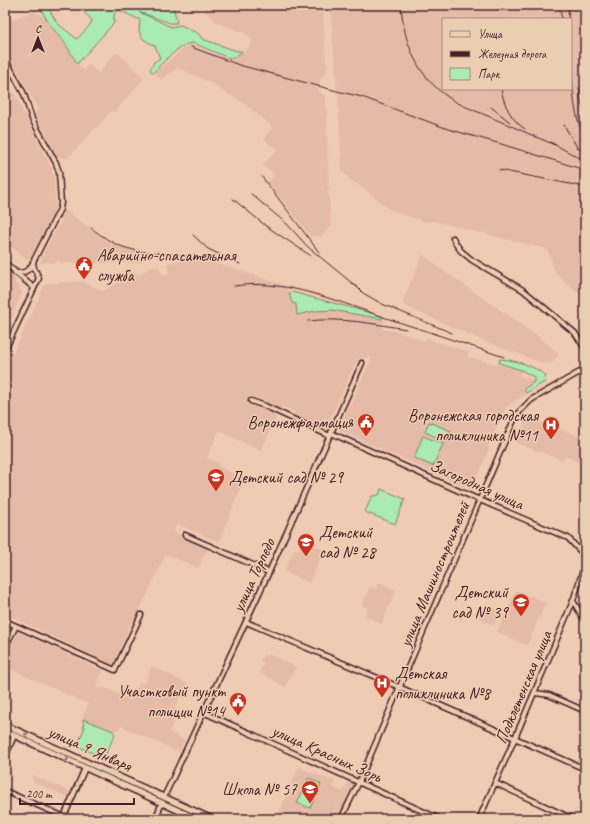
<svg xmlns="http://www.w3.org/2000/svg" width="590" height="824" viewBox="0 0 590 824" font-family="Caveat,sans-serif">
<style>
.built{fill:#e5bba8;fill-rule:evenodd}
.green{fill:#abeab2;stroke:#7a846e}
.lines{fill:none;stroke-linecap:round;stroke-linejoin:round}
.minor-casing{stroke:#4a1f2b;stroke-width:7}
.major-casing{stroke:#4a1f2b;stroke-width:8}
.minor{stroke:#ebceb2;stroke-width:4}
.major{stroke:#ebceb2;stroke-width:5}
.rail{stroke:#4a1f2b;stroke-width:1}
.oneway{stroke:#9a766e}
.labels{text-anchor:middle;stroke-width:3;stroke-linejoin:round;paint-order:stroke}
.poi-label{font-size:17px;fill:#4a1f2b;stroke:#ebceb2;text-anchor:end}
.street-label{font-size:17px;fill:#4a1f2b;stroke:#ebceb2}
</style>
<rect width="100%" height="100%" fill="#f0cbb3"/>
<filter id="ink" filterUnits="userSpaceOnUse"><feTurbulence type="fractalNoise" baseFrequency=".025" numOctaves="2"/><feDisplacementMap in="SourceGraphic" scale="8" xChannelSelector="R" yChannelSelector="G"/><feConvolveMatrix kernelMatrix="1 2 1 2 8 2 1 2 1" color-interpolation-filters="sRGB"/></filter>
<g filter="url(#ink)">
<g class="built">
<path d="M201,5H323L326,63H328L327,72L321,78L318,87L319,91L326,97L329,190L327,191V192L329,194L331,226L320,237L310,236L268,183L275,175L263,165L277,150L264,139L272,127L270,125L241,101L224,92L209,82L178,68L160,80L154,72L190,44L232,61L246,50L249,45L252,43L253,39L242,32L217,23L212,17L206,13Z"/>
<path d="M330,5H585V297L564,281L555,271L547,249L433,221L426,222L392,211L356,183L355,184L342,171L338,97L337,90ZM443,19H571V89H443Z"/>
<path d="M33,11L47,19L65,43L77,64L84,70L88,64L99,73L115,53L120,55L144,78L115,112H111L67,159L56,156L53,152L49,140L46,137L38,121L39,120L34,115L38,109L5,48V23Z"/>
<path d="M5,75L52,169L54,176L56,213L31,258L26,259L5,242Z"/>
<path d="M64,209L107,241L120,247L140,252L143,261L141,263H61L58,260L56,263H40L44,251L60,224Z"/>
<path d="M423,254L438,267L535,334L556,351L559,354L550,365L546,362L545,364L479,339L403,305V300Z"/>
<path d="M187,260L214,263L233,268L286,286L289,293L296,303L311,311L332,310L385,320L382,328L383,329L399,332L425,341L426,338L469,352L468,357L521,370L519,376L534,380V382L524,389L527,394L510,404L505,410L488,447L490,448L472,490L338,430L370,362L371,358L368,356L366,359L361,357L358,363L356,362L327,426L326,425L324,429L296,416L294,412L288,409L283,407L282,410L249,395L247,403L275,415L276,419L261,451L219,431L207,458L218,463L219,467L245,478L219,542L177,524L174,532L208,548L198,568L166,554L135,620L133,619L113,665L5,614V370L45,284L82,281L103,291L124,279L126,276L135,272L138,275L151,267H159L163,276L169,274L167,264L169,262Z"/>
<path d="M5,271L15,279V284L20,286L19,289L23,291L5,332Z"/>
<path d="M527,417L585,438V465L565,456L562,460L516,443Z"/>
<path d="M302,541L324,550L309,583L284,572L294,549L298,550Z"/>
<path d="M379,582L396,590L382,624L364,616L368,608L362,605L370,587L376,589Z"/>
<path d="M516,590L546,603L527,645L497,632Z"/>
<path d="M487,605L497,610L499,615L494,626L479,618L481,614H484Z"/>
<path d="M17,631L103,671L96,688H106L131,700L140,682L144,683L152,666L187,683L172,713L176,716L169,732L185,740L179,752L121,726L118,730L113,731L83,719V716L88,704L5,667V654Z"/>
<path d="M263,654L267,656L268,654L296,667L285,687L259,672L264,663L260,661Z"/>
<path d="M299,767L335,782L333,787L343,792L348,781L354,784L338,819H331L340,799L330,819H282V818L277,816Z"/>
<path d="M33,775L71,792L69,798L33,782L34,780L32,779Z"/>
</g>
<g class="green">
<path d="M41,5L47,6L57,23L77,39L90,25L92,20L76,5H175L174,9L177,23H170L139,12L171,27L181,25L199,34L202,39L237,51H242L241,53L231,59L193,43C180,43 161,64 153,73L150,70L154,62L160,58L155,46L143,39L139,31L140,20L119,10L114,14V23L77,64C73,57 69,49 64,42C57,33 41,16 41,5Z"/>
<path d="M292,292L382,316V319L332,310L315,311L297,315L296,304L292,303L289,293Z"/>
<path d="M500,359C515,360 535,366 546,376L545,379L546,381L526,393L524,389L534,382V377L521,370L499,363Z"/>
<path d="M429,422L451,431L447,442L425,432Z"/>
<path d="M423,436L443,444L433,466L414,458Z"/>
<path d="M381,489L405,499L395,524L365,512L372,496L379,495Z"/>
<path d="M83,719L113,731L115,734L104,758L77,746L84,729Z"/>
<path d="M309,778L321,784L310,808L297,803Z"/>
</g>
<g class="lines">
<g class="minor-casing">
<g id="minor">
<path d="M5,58L24,94L32,119L56,163L59,172L61,203L60,209L33,262L34,268L39,278L5,350"/>
<path d="M453,238L456,244L461,251L472,260L523,290L575,333L585,349"/>
<path d="M5,263L34,288"/>
<path d="M15,273C25,273 29,271 33,263"/>
<path d="M251,401L265,406L330,436"/>
<path d="M331,433L459,491L568,538L585,556"/>
<path d="M185,535L269,572"/>
<path d="M573,601L585,621"/>
<path d="M5,621L115,670L141,615"/>
<path d="M246,622L399,687L585,769"/>
<path d="M5,647L16,626"/>
<path d="M535,693L549,695L585,711"/>
<path d="M203,712L440,819"/>
<path d="M5,757L14,736"/>
<path d="M495,783L573,819"/>
<path d="M5,791L69,819"/>
<path d="M164,797L269,572L362,363"/>
<path d="M63,819L85,768"/>
<path d="M155,819L162,803"/>
<path d="M341,819L359,782L513,422L520,411L531,400L585,369"/>
<path d="M479,819L515,738L573,601L585,564"/>
</g>
</g>
<g class="major-casing">
<g id="major">
<path d="M5,725L212,819"/>
<path d="M5,731L197,819"/>
</g>
</g>
<use href="#minor" class="minor"/>
<use href="#major" class="major"/>
<g class="rail">
<path d="M401,5C404,46 419,81 456,102C467,108 479,112 490,117C512,126 533,136 555,145"/>
<path d="M559,5L562,19"/>
<path d="M568,19L569,5"/>
<path d="M191,47L239,65L337,91L362,97L448,129L501,144L585,170"/>
<path d="M571,58C573,85 572,113 585,138"/>
<path d="M579,88L581,102L585,115"/>
<path d="M501,89C504,105 511,120 525,129"/>
<path d="M491,107L510,122"/>
<path d="M564,125L577,147L585,155"/>
<path d="M550,142L585,161"/>
<path d="M499,170L585,187"/>
<path d="M262,177L319,252"/>
<path d="M251,194L287,224L308,247L358,288L363,293L382,304L452,333"/>
<path d="M233,199L266,226L311,256"/>
<path d="M91,228C101,235 111,243 123,247C144,254 167,253 188,256"/>
<path d="M193,235L208,249L240,264"/>
<path d="M234,286C280,279 326,297 369,312C391,320 414,327 436,334"/>
<path d="M308,321C340,317 375,324 406,329"/>
<path d="M432,333L504,357"/>
</g>
</g>
<defs><path id="oneway-chevron" d="M-2-3.5L2.5 0L-2 3.5" fill="none" stroke-width="1.6" stroke-linecap="round" stroke-linejoin="round"/></defs>
<g class="oneway">
<use href="#oneway-chevron" transform="translate(27 735) rotate(-156)"/>
<use href="#oneway-chevron" transform="translate(66 759) rotate(25)"/>
</g>
</g>
<defs>
<g id="civic-pin" transform="scale(0.9)"><path d="M0 17L-7.5 6A9.5 9.5 0 1 1 7.5 6Z" fill="#c8321e" stroke="#ebceb2"/><path d="M-.6-6.5H3V-4.5H.6V-3L4-1V1h2V6H-6V1h2V-1L-.6-3ZM-1.2 2.5V6h2.4V2.5Z" fill="#fff"/></g>
<g id="hospital-pin" transform="scale(0.9)"><path d="M0 17L-7.5 6A9.5 9.5 0 1 1 7.5 6Z" fill="#c8321e" stroke="#ebceb2"/><path d="M-5-5h3v3.5h4V-5h3V5h-3V1.5h-4V5h-3Z" fill="#fff"/></g>
<g id="school-pin" transform="scale(0.9)"><path d="M0 17L-7.5 6A9.5 9.5 0 1 1 7.5 6Z" fill="#c8321e" stroke="#ebceb2"/><path d="M0-5L7-2L0 1L-7-2ZM-4 1L0 2.5L4 1V4Q0 6-4 4Z" fill="#fff"/></g>
</defs>
<g fill-rule="evenodd">
<use href="#civic-pin" x="84" y="265"/>
<use href="#civic-pin" x="366" y="422"/>
<use href="#hospital-pin" x="551" y="425"/>
<use href="#school-pin" x="216" y="477"/>
<use href="#school-pin" x="306" y="542"/>
<use href="#school-pin" x="521" y="602"/>
<use href="#hospital-pin" x="382" y="683"/>
<use href="#civic-pin" x="238" y="701"/>
<use href="#school-pin" x="310" y="789"/>
</g>
<g class="labels">
<g class="poi-label">
<text x="97" y="261" text-anchor="start">Аварийно-спасательная<tspan x="97" dy="20">служба</tspan></text>
<text x="538" y="421">Воронежская городская<tspan x="538" dy="20">поликлиника №11</tspan></text>
<text x="353" y="428">Воронежфармация</text>
<text x="229" y="483" text-anchor="start">Детский сад № 29</text>
<text x="319" y="538" text-anchor="start">Детский<tspan x="319" dy="20">сад № 28</tspan></text>
<text x="508" y="598">Детский<tspan x="508" dy="20">сад № 39</tspan></text>
<text x="395" y="679" text-anchor="start">Детская<tspan x="395" dy="20">поликлиника №8</tspan></text>
<text x="225" y="697">Участковый пункт<tspan x="225" dy="20">полиции №14</tspan></text>
<text x="297" y="795">Школа № 57</text>
</g>
<g class="street-label">
<text transform="translate(477 484) rotate(24)" y="6">Загородная улица</text>
<text transform="translate(434 574) rotate(-67)" y="6">улица Машиностроителей</text>
<text transform="translate(253 575) rotate(-65)" y="6">улица Торпедо</text>
<text transform="translate(523 687) rotate(-67)" y="6">Подклетенская улица</text>
<text transform="translate(90 748) rotate(24)" y="6">улица 9 Января</text>
<text transform="translate(327 753) rotate(24)" y="6">улица Красных Зорь</text>
</g>
</g>
<rect width="590" height="824" fill="none" stroke="#ebceb2" stroke-width="20"/>
<rect x="10" y="10" width="570" height="804" fill="none" stroke="#4a1f2b" stroke-width="1.5" filter="url(#ink)"/>
<rect x="442" y="18" width="130" height="72" fill="#ebceb2" stroke="#ab887c"/>
<rect x="450" y="31" width="20" height="6" fill="#ebceb2" stroke="#ab887c"/>
<text x="478" y="38" font-size="12" fill="#4a1f2b">Улица</text>
<rect x="450" y="51" width="20" height="6" fill="#4a1f2b" stroke="#ab887c"/>
<text x="478" y="58" font-size="12" fill="#4a1f2b">Железная дорога</text>
<rect x="450" y="68" width="20" height="12" fill="#abeab2" stroke="#ab887c"/>
<text x="478" y="78" font-size="12" fill="#4a1f2b">Парк</text>
<g transform="translate(38 38)" stroke="#ebceb2" stroke-width="3" paint-order="stroke">
<path d="M0-3L7 15L0 10L-7 15Z" fill="#4a1f2b"/>
<text y="-6" font-size="11" font-weight="bold" text-anchor="middle" fill="#4a1f2b">С</text>
</g>
<path d="M20 798v6h114v-6" fill="none" stroke="#4a1f2b" stroke-width="2"/>
<text x="26" y="798" font-size="12" fill="#4a1f2b" stroke="#ebceb2" stroke-width="3" paint-order="stroke">200 m</text>
</svg>
